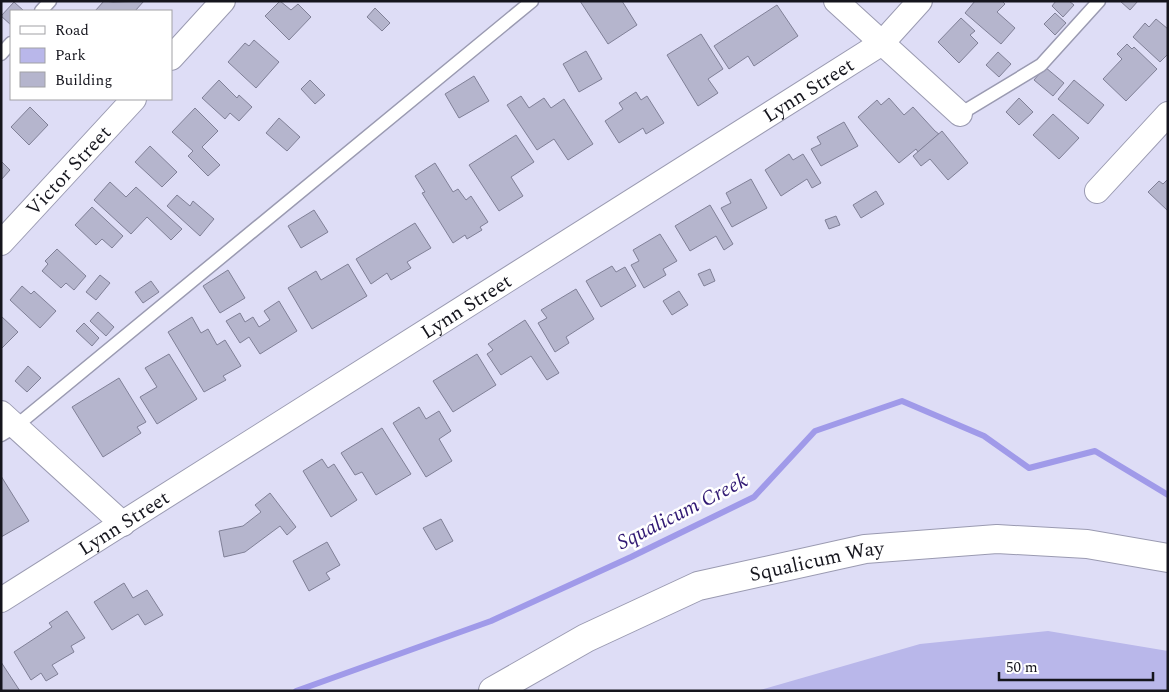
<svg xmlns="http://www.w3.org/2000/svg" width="1169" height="692" viewBox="0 0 1169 692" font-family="Spectral,serif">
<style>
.green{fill:#b9b7ea}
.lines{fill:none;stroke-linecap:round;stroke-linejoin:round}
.stream{stroke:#a09ae9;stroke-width:6}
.building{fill:#b5b5cd;stroke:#808097}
.lane-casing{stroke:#9a9ab1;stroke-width:15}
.street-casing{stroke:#9a9ab1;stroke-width:26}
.secondary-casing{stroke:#9a9ab1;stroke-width:30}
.lane{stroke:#fff;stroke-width:12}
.street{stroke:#fff;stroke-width:24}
.secondary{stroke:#fff;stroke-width:28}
.labels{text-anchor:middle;stroke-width:5;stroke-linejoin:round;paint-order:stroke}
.street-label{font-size:20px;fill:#15151d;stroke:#fff}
.water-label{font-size:21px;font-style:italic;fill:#301873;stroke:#fff}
</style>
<rect width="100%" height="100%" fill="#deddf6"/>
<path class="green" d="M1048,631L1168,651V691H757L920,644Z"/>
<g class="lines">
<path class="stream" d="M296,691L491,621L631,557L754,497L815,431L902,401L984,436L1029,468L1095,451L1168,495"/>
</g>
<g class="building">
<path d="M104,1L113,2L144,1L135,11H95Z"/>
<path d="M280,1L291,10L298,4L311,17L289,40L265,16Z"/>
<path d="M580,1H622L637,25L608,44Z"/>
<path d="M975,1H1002L1005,4L997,12L1015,28L1001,44L965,13Z"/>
<path d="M1056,1H1069L1074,5L1063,17L1052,6Z"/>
<path d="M1120,1H1138L1130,10Z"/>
<path d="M14,2L24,11H11V25L1,16Z"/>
<path d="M777,5L798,36L754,66L748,56L729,69L714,46Z"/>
<path d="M375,8L390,23L382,31L367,17Z"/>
<path d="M1055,13L1066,23L1055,35L1044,24Z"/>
<path d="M961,18L975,31L970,35L978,43L959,63L938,42Z"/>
<path d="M1156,19L1168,29V54L1160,62L1133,37L1145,23L1149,27Z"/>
<path d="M701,34L723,69L708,79L718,93L698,106L667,55Z"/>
<path d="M254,40L279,62L256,88L228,62L245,43L249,46Z"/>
<path d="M1127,44L1132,49L1134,47L1157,69L1126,101L1103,79L1122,59L1117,54Z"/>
<path d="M586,51L602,79L579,92L563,64Z"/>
<path d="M998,52L1011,64L999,77L986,65Z"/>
<path d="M1045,67L1064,83L1053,96L1034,80Z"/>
<path d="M474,76L489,101L459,118L445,94Z"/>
<path d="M219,80L237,98L239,95L252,107L239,121L230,113L225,119L202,98Z"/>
<path d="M310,80L325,95L315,104L301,89Z"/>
<path d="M1074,80L1104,105L1088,124L1058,99Z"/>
<path d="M636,92L641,100L647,96L664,123L646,134L643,128L619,143L605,121L623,109L619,103Z"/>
<path d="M521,96L529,108L544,98L551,108L564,99L593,144L568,160L554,139L537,150L507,105Z"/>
<path d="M889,98L904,115L913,107L935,131L939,134L918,152L916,149L899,163L858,117L877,100L881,105Z"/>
<path d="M1019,98L1033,112L1019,125L1006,112Z"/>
<path d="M30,107L48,125L29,145L11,127Z"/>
<path d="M195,108L218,131L202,147L220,165L208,176L188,156L193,151L172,132Z"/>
<path d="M1053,114L1079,138L1059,159L1033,135Z"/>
<path d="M279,118L300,137L287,151L266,133Z"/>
<path d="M844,122L858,146L821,166L811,149L821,144L817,137Z"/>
<path d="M942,131L968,163L948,180L930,159L921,166L913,156Z"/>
<path d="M516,135L534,162L511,177L523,196L499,211L469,165Z"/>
<path d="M150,146L177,172L162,187L135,162Z"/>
<path d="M789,154L793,160L803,154L821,183L812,188L807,179L781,196L765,170Z"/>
<path d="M1,161L10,170L1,180Z"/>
<path d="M435,163L453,192L458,189L466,200L471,196L488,222L480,227L482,230L467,239L465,235L453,243L422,193L425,192L415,176Z"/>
<path d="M751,179L767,208L732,227L721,208L731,203L726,193Z"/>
<path d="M1168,179V211L1148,192L1159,181L1163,184Z"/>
<path d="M110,182L126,197L136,187L182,229L171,240L147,217L131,234L94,200Z"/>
<path d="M876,191L884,204L861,218L853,205Z"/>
<path d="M177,195L190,206L193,201L214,219L200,236L167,206Z"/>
<path d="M710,205L733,244L724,250L716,236L690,251L675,226Z"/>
<path d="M92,207L123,236L112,248L102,239L96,245L75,225Z"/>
<path d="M314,210L328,232L301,248L288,226Z"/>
<path d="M836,216L840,225L829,229L825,220Z"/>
<path d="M415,223L431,248L407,262L411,268L391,280L387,273L371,284L356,259Z"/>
<path d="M660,234L677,261L663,269L666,275L644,288L631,265L639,261L633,250Z"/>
<path d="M57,249L86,276L74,290L66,283L61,288L42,271L48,264L45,261Z"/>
<path d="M348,264L367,296L312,329L288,288L316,271L321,280Z"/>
<path d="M612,266L616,272L625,267L636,286L601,307L586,281Z"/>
<path d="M710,269L715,281L704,286L698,274Z"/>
<path d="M228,270L245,298L220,313L203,286Z"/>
<path d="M100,275L110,283L96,300L86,292Z"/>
<path d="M151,281L159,292L143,303L135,292Z"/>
<path d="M22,286L31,294L34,291L56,311L40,328L10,300Z"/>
<path d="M576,289L594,319L566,337L569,343L555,352L538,323L547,318L541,310Z"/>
<path d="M679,291L688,305L672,315L663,301Z"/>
<path d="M279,301L297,331L260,354L249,337L240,343L226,321L240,313L245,322L253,317L259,327L270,320L264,311Z"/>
<path d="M98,312L114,327L106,336L90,321Z"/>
<path d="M1,316L18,332L1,349Z"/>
<path d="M192,317L201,333L208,329L217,345L225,340L241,366L223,376L226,380L204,392L168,332Z"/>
<path d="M525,320L559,373L547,380L531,356L501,375L487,354L493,350L488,344Z"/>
<path d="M84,323L99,338L92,346L76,331Z"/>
<path d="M169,354L197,399L157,424L140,397L157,387L145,368Z"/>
<path d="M477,354L496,385L453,412L433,381Z"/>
<path d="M28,366L41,378L27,392L15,381Z"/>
<path d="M119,378L146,422L137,427L141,433L103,457L72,407Z"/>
<path d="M419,407L426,419L439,411L451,431L439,439L452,461L426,477L393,423Z"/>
<path d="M382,428L411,474L376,495L362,472L355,475L341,453Z"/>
<path d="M322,459L328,468L334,464L357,500L331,517L303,471Z"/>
<path d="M1,476L29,521L1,537Z"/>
<path d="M270,493L296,527L287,535L280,526L245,552L224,557L219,531L243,526L261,512L255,505Z"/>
<path d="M441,519L453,541L436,550L423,528Z"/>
<path d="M327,542L340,565L326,573L330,579L309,591L293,561Z"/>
<path d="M124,583L133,598L147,590L163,615L145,625L138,614L112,630L94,602Z"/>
<path d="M67,611L85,638L71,646L74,652L52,665L58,674L46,681L41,673L31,680L14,652L52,627L49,623Z"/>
<path d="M1,662L20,691H1Z"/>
</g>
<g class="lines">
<g class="lane-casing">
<g id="lane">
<path d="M41,11L50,1"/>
<path d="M1,54L11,43"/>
<path d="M960,114L1041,65L1099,1"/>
<path d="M1,435L16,426L532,1"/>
</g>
</g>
<g class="street-casing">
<g id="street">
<path d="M836,1L960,114"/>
<path d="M171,58L223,1"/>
<path d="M1097,191L1168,114"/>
<path id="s1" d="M1,243L134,99"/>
<path d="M1,413L123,524"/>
<path id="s2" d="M1,600L882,43L920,1"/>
</g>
</g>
<g class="secondary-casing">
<g id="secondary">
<path id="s3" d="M493,691L586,638L698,586L865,549L997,539L1087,544L1168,558"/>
</g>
</g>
<use href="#lane" class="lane"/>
<use href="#street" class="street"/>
<use href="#secondary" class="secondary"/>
</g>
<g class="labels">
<g class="street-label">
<text dy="7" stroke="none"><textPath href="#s2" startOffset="955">Lynn Street</textPath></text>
<text dy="7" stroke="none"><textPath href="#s1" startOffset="99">Victor Street</textPath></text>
<text dy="7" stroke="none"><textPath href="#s2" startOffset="550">Lynn Street</textPath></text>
<text dy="7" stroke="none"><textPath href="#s2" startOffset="145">Lynn Street</textPath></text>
<text dy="7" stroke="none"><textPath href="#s3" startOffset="352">Squalicum Way</textPath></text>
</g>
<g class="water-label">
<text transform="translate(682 511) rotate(-27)" y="7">Squalicum Creek</text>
</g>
</g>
<rect width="1169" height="692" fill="none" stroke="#15151d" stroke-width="5"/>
<rect x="10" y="10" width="162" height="90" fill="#ffffff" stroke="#a1a1a5"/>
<rect x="20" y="26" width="25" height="8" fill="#ffffff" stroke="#a1a1a5"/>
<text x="55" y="35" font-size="15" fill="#15151d">Road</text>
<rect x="20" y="48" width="25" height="15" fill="#b9b7ea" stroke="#a1a1a5"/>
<text x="55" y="60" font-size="15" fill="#15151d">Park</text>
<rect x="20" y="72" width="25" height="15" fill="#b5b5cd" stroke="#a1a1a5"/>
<text x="55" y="85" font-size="15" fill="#15151d">Building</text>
<path d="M999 672v8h154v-8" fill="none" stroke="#15151d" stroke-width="2.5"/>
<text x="1006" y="672" font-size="15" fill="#15151d" stroke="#ffffff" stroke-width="4" paint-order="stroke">50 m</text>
</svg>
